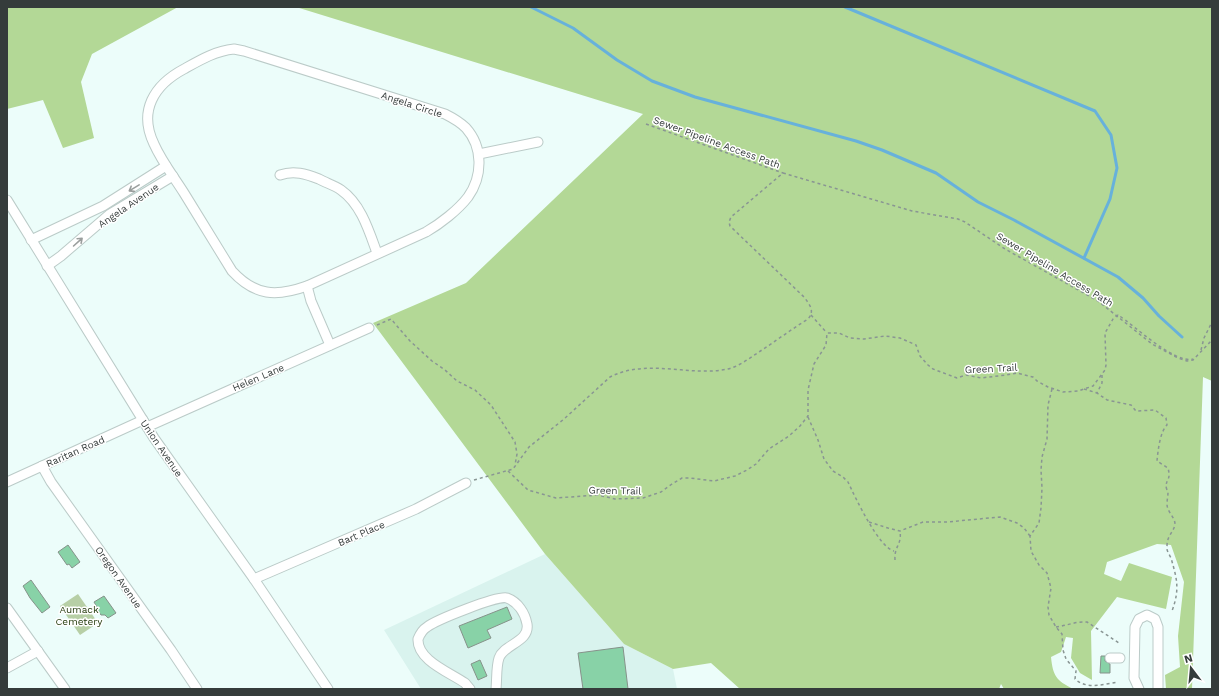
<svg xmlns="http://www.w3.org/2000/svg" width="1219" height="696" viewBox="0 0 1219 696" font-family="'Work Sans',sans-serif">
<style>
.built{fill:#d9f3ee}
.green{fill:#b7cfa6}
.forest{fill:#b3d896}
.lines{fill:none;stroke-linecap:round;stroke-linejoin:round}
.stream{stroke:#67b1db;stroke-width:3}
.building{fill:#88d2a7;stroke:#86928a}
.minor-casing{stroke:#bbcbc8;stroke-width:11}
.path{stroke:#899593;stroke-width:1.5;stroke-dasharray:3 3;stroke-linecap:butt}
.minor{stroke:#fff;stroke-width:9}
.oneway{stroke:#9a9e9d}
.labels{text-anchor:middle;stroke-width:3;stroke-linejoin:round;paint-order:stroke}
.street-label{font-size:10px;fill:#353c3b;stroke:#fff}
.park-label{font-size:10px;fill:#243b0c;stroke:#fff}
</style>
<rect width="100%" height="100%" fill="#ecfdfa"/>
<path class="built" d="M545,554L624,644L673,669L677,689H421L384,630Z"/>
<path class="green" d="M78,594L98,623L80,635L60,606Z"/>
<g class="forest">
<path d="M7,7H178L92,54L81,82L94,138L63,148L43,100L7,109Z"/>
<path d="M296,7H1212V381L1203,377L1192,689H1166L1165,675L1180,667L1178,636L1184,582L1171,545L1157,544L1107,562L1104,574L1121,581L1129,563L1172,577L1166,609L1117,597L1091,631L1092,680L1080,673L1071,658L1073,638L1066,637L1061,652L1051,657C1053,676 1056,680 1073,689H1004L1001,684L999,689H740L711,663L673,669L624,644L545,554L373,323L466,283L643,114Z"/>
</g>
<g class="lines">
<g class="stream">
<path d="M531,7L573,28L617,60L652,81L695,97L856,141L882,150L936,173L978,202L1014,220L1118,277L1143,298L1159,316L1182,337"/>
<path d="M845,7L1095,111L1111,135L1117,168L1110,199L1084,258"/>
</g>
</g>
<g class="building">
<path d="M68,545L80,562L72,568L69,564L67,565L58,552Z"/>
<path d="M31,580L50,607L42,613L30,598L23,586Z"/>
<path d="M104,596L116,613L108,618L105,615H101L96,608L97,607L94,602Z"/>
<path d="M507,607L512,619L487,630L491,638L468,648L459,626Z"/>
<path d="M623,647L628,689H583L578,653Z"/>
<path d="M1101,656H1105V661L1110,664V673H1100Z"/>
<path d="M480,660L487,676L478,680L471,664Z"/>
</g>
<g class="lines">
<g class="minor-casing">
<g id="minor">
<path d="M234,49L244,51L445,114C453,118 460,122 466,128C483,147 483,176 468,197C458,210 440,224 426,232L307,286C276,297 255,296 232,271C216,245 200,219 184,193C174,177 162,162 154,144C138,111 154,85 184,69C200,60 215,51 234,49Z"/>
<path d="M479,154L538,142"/>
<path d="M280,175C294,170 306,174 319,179C326,183 334,185 341,190C361,204 369,231 377,253"/>
<path d="M7,200L154,438L254,579L328,689"/>
<path d="M31,240L103,206L166,166"/>
<path d="M47,266L61,256L110,214L173,176"/>
<path d="M307,286L311,301L330,345"/>
<path d="M147,427L369,328"/>
<path d="M42,466L51,482L171,650L197,689"/>
<path d="M7,482L143,420"/>
<path d="M254,579L416,509L466,483"/>
<path d="M7,608L65,689"/>
<path d="M1110,658H1120"/>
<path d="M7,668L38,651"/>
<path d="M470,689L465,683C449,672 417,660 418,639C420,634 422,630 427,627C436,620 498,595 507,598C518,602 525,613 527,624C530,642 504,644 499,658C496,667 497,680 496,689"/>
<path d="M1139,689L1134,678L1135,627L1139,619L1147,615L1155,619L1158,627V689"/>
</g>
</g>
<g class="path">
<path d="M646,124L783,173"/>
<path d="M811,315L827,333"/>
<path d="M377,325L391,319L410,341L432,361L445,370L457,381L475,390L491,405L515,442L517,454L515,465"/>
<path d="M1201,350L1204,338L1212,322"/>
<path d="M1102,375V383L1097,393L1107,400L1131,405L1136,411L1155,410L1166,418L1167,425C1160,432 1158,450 1157,461L1168,468C1171,480 1167,477 1166,486C1166,487 1167,491 1168,492C1168,496 1167,500 1167,504C1167,512 1175,517 1175,524C1174,532 1167,535 1167,546C1166,550 1169,554 1171,558C1177,579 1180,589 1172,611"/>
<path d="M1052,389L1048,405L1047,439L1042,457L1041,470L1042,488L1041,508L1039,523L1030,536L1031,551L1039,565L1047,573L1051,588L1048,607L1049,615L1056,627L1062,634L1063,650L1066,659L1076,671L1075,679C1087,690 1104,684 1118,682"/>
<path d="M1084,389L1097,393"/>
<path d="M808,417L818,440L824,459L833,471L843,477L848,482C855,497 879,548 894,551"/>
<path d="M508,471L528,490L556,498L598,495L615,499L643,498L661,492L672,484L682,478H690L714,481L735,476L747,470L756,464L769,449L789,436L800,426L808,416V390L814,364L826,345L827,333H839L850,338L864,339L885,336L900,338L916,345L920,356L928,365L933,369L957,378L966,375L981,378L1006,375L1017,373L1033,377L1037,381L1048,387L1063,392L1078,391L1093,386L1105,370L1106,365L1105,333L1113,319L1118,315C1134,325 1174,364 1193,359"/>
<path d="M474,480L513,469L529,447L564,419L610,377C647,358 689,377 728,369C740,366 751,357 762,350C777,340 792,329 808,319C815,311 810,305 804,297L730,226L729,222L731,217L783,173L912,211L958,219L965,222L1005,249L1098,301L1152,344L1178,358L1187,361L1193,360L1212,340"/>
<path d="M869,522L888,528L900,531L923,522H947L1000,517L1017,523L1024,528L1030,536"/>
<path d="M895,560C894,546 902,545 900,531"/>
<path d="M1056,627C1066,626 1076,621 1087,622L1119,643"/>
</g>
<use href="#minor" class="minor"/>
</g>
<defs><path id="oneway-shaft" d="M-6 0H5M1.5-3L5.5 0L1.5 3" fill="none" stroke-width="1.6" stroke-linecap="round" stroke-linejoin="round"/></defs>
<g class="oneway">
<use href="#oneway-shaft" transform="translate(134 188) rotate(149)"/>
<use href="#oneway-shaft" transform="translate(78 242) rotate(-42)"/>
</g>
<g class="labels">
<g class="street-label">
<text transform="translate(412 104) rotate(18)" y="4">Angela Circle</text>
<text transform="translate(717 142) rotate(20)" y="4">Sewer Pipeline Access Path</text>
<text transform="translate(128 205) rotate(-34)" y="4">Angela Avenue</text>
<text transform="translate(1055 269) rotate(31)" y="4">Sewer Pipeline Access Path</text>
<text transform="translate(991 368) rotate(-3)" y="4">Green Trail</text>
<text transform="translate(258 377) rotate(-23)" y="4">Helen Lane</text>
<text transform="translate(162 448) rotate(56)" y="4">Union Avenue</text>
<text transform="translate(75 451) rotate(-24)" y="4">Raritan Road</text>
<text transform="translate(615 490) rotate(1)" y="4">Green Trail</text>
<text transform="translate(361 533) rotate(-23)" y="4">Bart Place</text>
<text transform="translate(119 577) rotate(55)" y="4">Oregon Avenue</text>
</g>
<g class="park-label">
<text x="79" y="613">Aumack<tspan x="79" dy="12">Cemetery</tspan></text>
</g>
</g>
<rect width="1219" height="696" fill="none" stroke="#353c3b" stroke-width="16"/>
<g transform="translate(1191 668) rotate(344)" stroke="#ffffff" stroke-width="3" paint-order="stroke">
<path d="M0-3L7 15L0 10L-7 15Z" fill="#353c3b"/>
<text y="-6" font-size="11" font-weight="bold" text-anchor="middle" fill="#353c3b">N</text>
</g>
</svg>
